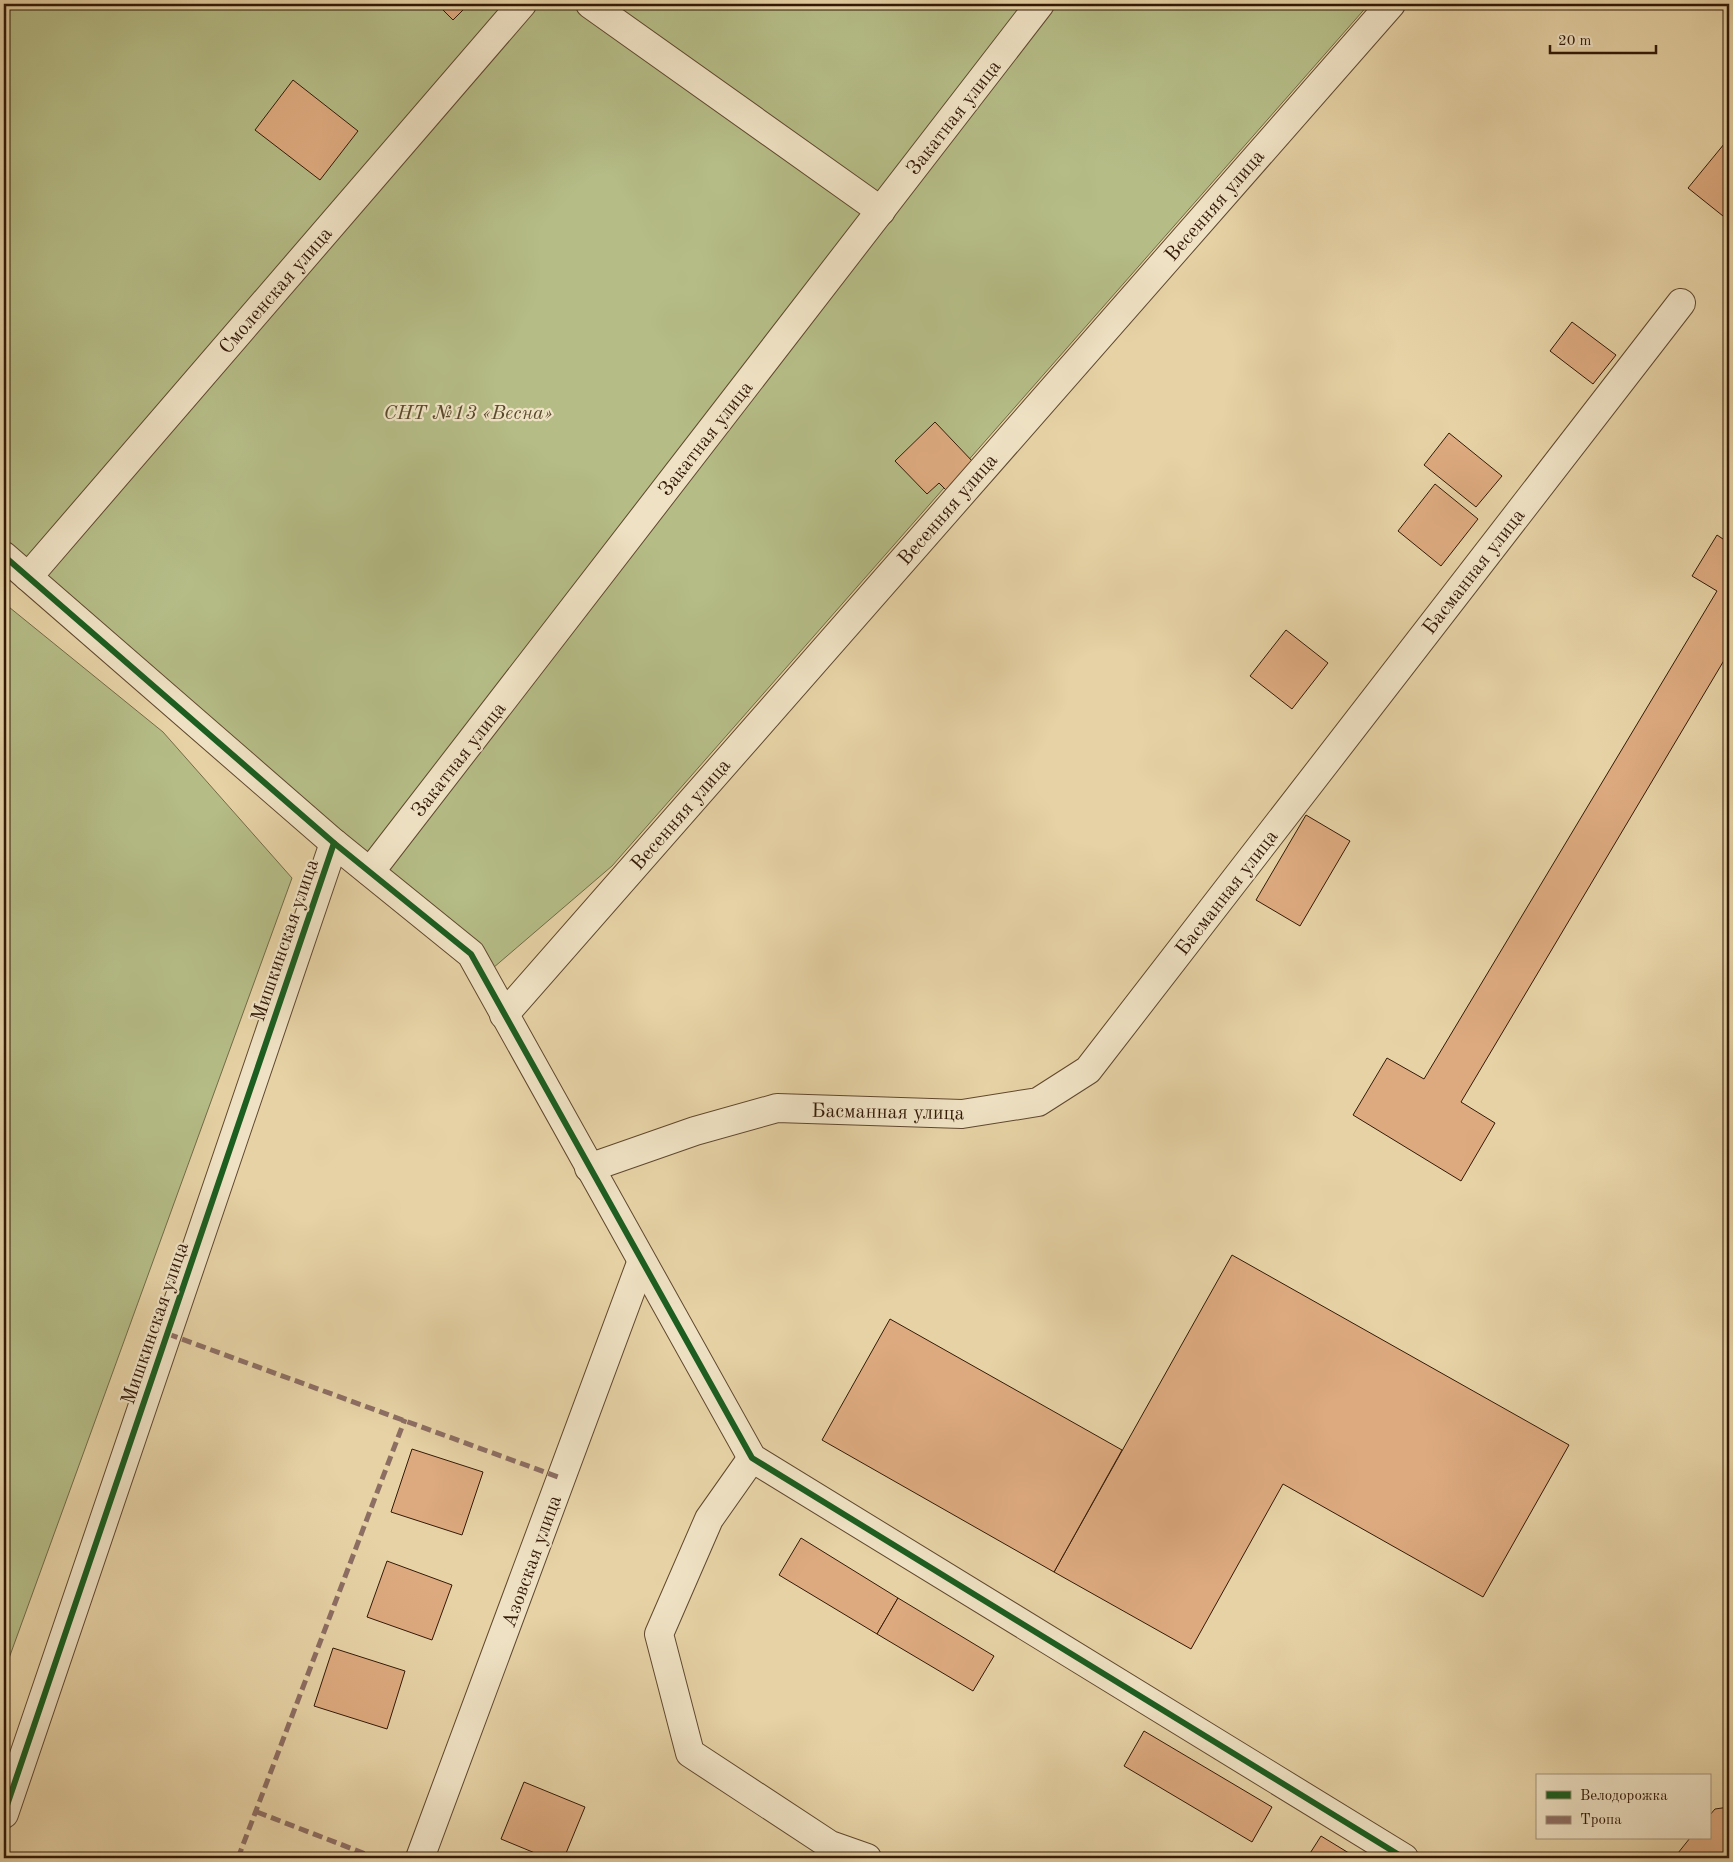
<svg xmlns="http://www.w3.org/2000/svg" width="1733" height="1862" viewBox="0 0 1733 1862" font-family="'Old Standard TT',serif">
<style>
.green{fill:#b5bc86;stroke:#746a46}
.building{fill:#ddaa7f;stroke:#331907}
.lines{fill:none;stroke-linecap:round;stroke-linejoin:round}
.minor-casing{stroke:#60472e;stroke-width:30}
.minor{stroke:#efe2c4;stroke-width:28}
.quiet{stroke:#8d6e63;stroke-width:5;stroke-dasharray:10 5;stroke-linecap:butt}
.cycleway-casing{stroke:#efe2c4;stroke-width:9}
.cycleway{stroke:#1b5e20;stroke-width:6}
.labels{text-anchor:middle;stroke-width:4.5;stroke-linejoin:round;paint-order:stroke}
.street-label{font-size:20px;fill:#331907;stroke:#efe2c4}
.park-label{font-size:20px;font-style:italic;fill:#5a4a2d;stroke:#efe2c4}
</style>
<rect width="100%" height="100%" fill="#e6d2a5"/>
<filter id="stains"><feTurbulence type="fractalNoise" baseFrequency=".004" numOctaves="4"/><feColorMatrix values="0 0 0 0 .2 0 0 0 0 .09 0 0 0 0 .02 0 0 0 .5 -.17"/></filter>
<radialGradient id="worn" r=".72"><stop offset=".6" stop-color="#630" stop-opacity="0"/><stop offset="1" stop-color="#630" stop-opacity=".3"/></radialGradient>
<g class="green">
<path d="M4,4H1369L612,866L486,974L4,545Z"/>
<path d="M4,603L163,732L292,878L4,1672Z"/>
</g>
<g class="building">
<path d="M437,4H469L453,20Z"/>
<path d="M293,80L358,131L320,180L255,130Z"/>
<path d="M1729,138V219L1728,220L1688,188Z"/>
<path d="M1572,322L1616,355L1593,384L1550,351Z"/>
<path d="M935,422L974,463L946,490L939,483L927,494L895,461Z"/>
<path d="M1449,433L1502,476L1476,507L1424,465Z"/>
<path d="M1435,484L1478,519L1441,566L1398,531Z"/>
<path d="M1717,535L1729,543V652L1461,1102L1495,1123L1461,1181L1353,1115L1387,1058L1424,1079L1717,591L1692,576Z"/>
<path d="M1286,630L1328,663L1292,709L1250,676Z"/>
<path d="M1306,815L1350,841L1300,926L1256,900Z"/>
<path d="M1232,1255L1569,1445L1483,1597L1283,1484L1191,1649L1054,1572Z"/>
<path d="M890,1319L1122,1450L1054,1572L822,1440Z"/>
<path d="M412,1449L483,1472L462,1535L391,1512Z"/>
<path d="M801,1538L898,1598L877,1634L779,1575Z"/>
<path d="M387,1561L452,1585L432,1640L367,1617Z"/>
<path d="M898,1598L994,1656L973,1691L877,1634Z"/>
<path d="M333,1648L405,1671L387,1729L314,1706Z"/>
<path d="M1144,1731L1272,1807L1252,1842L1124,1766Z"/>
<path d="M524,1782L585,1807L564,1858H547L501,1839Z"/>
<path d="M1729,1807V1848L1720,1858H1674L1690,1838H1709V1816L1715,1809Z"/>
<path d="M1321,1836L1357,1858H1307Z"/>
</g>
<g class="lines">
<g class="minor-casing">
<g id="minor">
<path d="M590,4L881,211"/>
<path d="M4,556L334,843L471,954L752,1458L1404,1858"/>
<path d="M28,577L522,4"/>
<path d="M370,872L1040,4"/>
<path d="M504,1015L1391,4"/>
<path d="M589,1168L695,1131L777,1108L962,1114L1038,1102L1088,1070L1681,303"/>
<path d="M752,1458L709,1519L659,1634L690,1753L830,1845L867,1858"/>
<path d="M4,1814L334,843"/>
<path d="M420,1858L641,1263"/>
</g>
</g>
<use href="#minor" class="minor"/>
<g class="quiet">
<path d="M168,1334L561,1478"/>
<path d="M257,1812L376,1858"/>
<path d="M238,1858L405,1419"/>
</g>
<g class="cycleway-casing">
<g id="cycleway">
<path d="M4,556L334,843L471,954L752,1458L1404,1858"/>
<path d="M4,1814L334,843"/>
</g>
</g>
<use href="#cycleway" class="cycleway"/>
</g>
<g class="labels">
<g class="street-label">
<text transform="translate(953 117) rotate(-52)" y="7">Закатная улица</text>
<text transform="translate(1214 205) rotate(-49)" y="7">Весенняя улица</text>
<text transform="translate(275 290) rotate(-49)" y="7">Смоленская улица</text>
<text transform="translate(705 438) rotate(-52)" y="7">Закатная улица</text>
<text transform="translate(947 509) rotate(-49)" y="7">Весенняя улица</text>
<text transform="translate(1473 571) rotate(-52)" y="7">Басманная улица</text>
<text transform="translate(458 759) rotate(-52)" y="7">Закатная улица</text>
<text transform="translate(680 814) rotate(-49)" y="7">Весенняя улица</text>
<text transform="translate(1226 892) rotate(-52)" y="7">Басманная улица</text>
<text transform="translate(284 940) rotate(-71)" y="7">Мишкинская улица</text>
<text transform="translate(888 1111) rotate(1)" y="7">Басманная улица</text>
<text transform="translate(154 1323) rotate(-71)" y="7">Мишкинская улица</text>
<text transform="translate(531 1561) rotate(-70)" y="7">Азовская улица</text>
</g>
<g class="park-label">
<text x="468" y="419">СНТ №13 «Весна»</text>
</g>
</g>
<rect width="1733" height="1862" fill="none" stroke="#e6d2a5" stroke-width="20"/>
<rect x="5" y="5" width="1723" height="1852" fill="none" stroke="#331907" stroke-width="2.5"/>
<rect x="10" y="10" width="1713" height="1842" fill="none" stroke="#331907"/>
<rect x="1536" y="1774" width="175" height="65" fill="#efe2c4" stroke="#a49278"/>
<rect x="1546" y="1791" width="25" height="8" fill="#1b5e20" stroke="#a49278"/>
<text x="1580" y="1800" font-size="15" fill="#331907">Велодорожка</text>
<rect x="1546" y="1816" width="25" height="8" fill="#8d6e63" stroke="#a49278"/>
<text x="1580" y="1824" font-size="15" fill="#331907">Тропа</text>
<path d="M1550 45v8h106v-8" fill="none" stroke="#331907" stroke-width="2.5"/>
<text x="1558" y="45" font-size="15" fill="#331907" stroke="#efe2c4" stroke-width="4" paint-order="stroke">20 m</text>
<rect width="100%" height="100%" filter="url(#stains)"/>
<rect width="100%" height="100%" fill="url(#worn)"/>
</svg>
